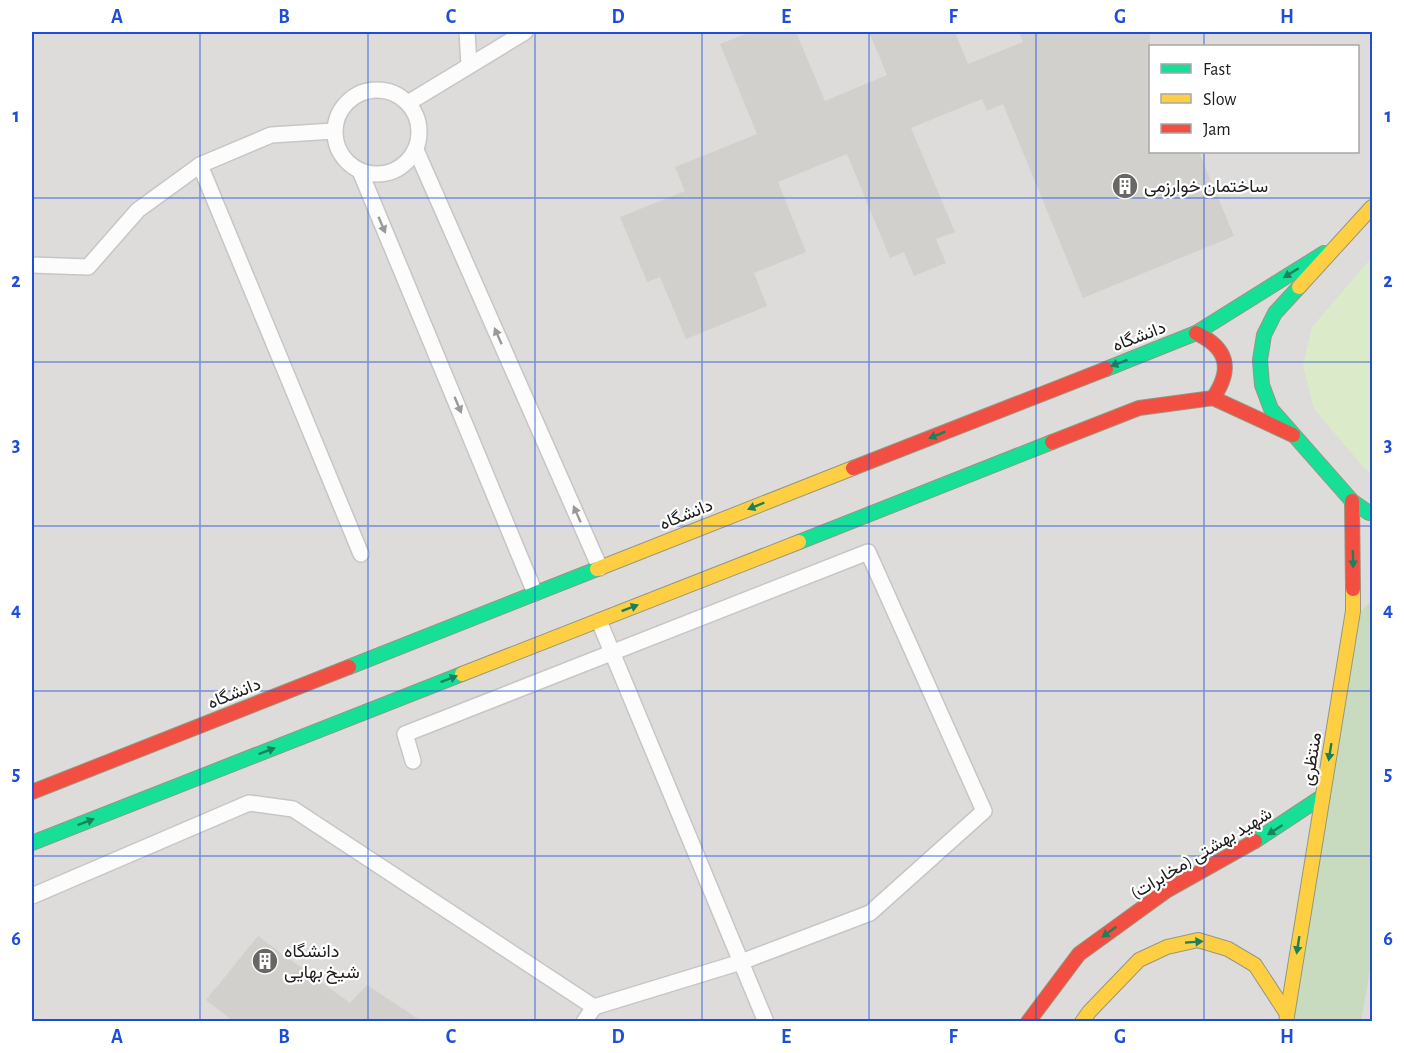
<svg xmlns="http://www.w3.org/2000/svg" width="1404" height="1053" viewBox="0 0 1404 1053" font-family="'Alegreya Sans',Vazirmatn,sans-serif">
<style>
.residential{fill:#dddcda;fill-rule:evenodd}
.grass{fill:#dbeac9}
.forest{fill:#c9dbbf}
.building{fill:#d2d0cd}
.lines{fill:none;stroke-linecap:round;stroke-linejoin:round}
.lane-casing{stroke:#c7c6c4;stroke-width:18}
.fast-casing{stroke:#959781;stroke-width:16}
.slow-casing{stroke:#959781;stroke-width:16}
.jam-casing{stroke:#959781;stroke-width:16}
.lane{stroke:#fcfcfc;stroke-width:15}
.fast{stroke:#16e098;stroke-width:14}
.slow{stroke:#ffcf43;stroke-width:14}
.jam{stroke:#f24e42;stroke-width:14}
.oneway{fill:#999}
.oneway2{fill:#1b805c}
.grid{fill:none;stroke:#1d4ed8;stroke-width:1.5;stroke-opacity:0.55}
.labels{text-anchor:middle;stroke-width:4.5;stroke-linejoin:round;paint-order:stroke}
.poi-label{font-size:18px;fill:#202020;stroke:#fff;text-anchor:start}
.street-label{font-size:18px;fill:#202020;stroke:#fff}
.neatline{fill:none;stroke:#1d4ed8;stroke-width:2}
.grid-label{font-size:20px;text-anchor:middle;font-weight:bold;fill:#1d4ed8}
</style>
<rect width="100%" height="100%" fill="#eeece8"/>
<path class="residential" d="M32,32H1372V1021H32ZM1150,46H1358V152H1150Z"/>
<path class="grass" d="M1372,257V474L1366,470L1314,409L1303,365L1312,327Z"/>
<path class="forest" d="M1372,600V958L1361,1021L1291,1022L1360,613Z"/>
<g class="building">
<path d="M751,32H796L825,101L887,75L869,32H955L968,64L1023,42L1019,32H1150V152H1199L1234,236L1083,298L1003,104L987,111L982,99L911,128L955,232L936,239L946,263L914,276L904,252L890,258L847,154L778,182L806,252L754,273L767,306L686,339L660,277L647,282L620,217L685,191L675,167L757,134L720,44Z"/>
<path d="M258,936L350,1003L367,985L423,1022H234L206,1000Z"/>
</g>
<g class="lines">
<g class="lane-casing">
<g id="lane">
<path d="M467,32L469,65"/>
<circle cx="377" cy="132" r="42"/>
<path d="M408,103L525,32"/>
<path d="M416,150L600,568"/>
<path d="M200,165L361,554"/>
<path d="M360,171L535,593"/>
<path d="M32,265L88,267L138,210L200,165L271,135L334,131"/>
<path d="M599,621L766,1022"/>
<path d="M32,896L249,803L293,809L594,1007L741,962L870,913L984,811L868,552L405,734L413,761"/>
<path d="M584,1022L594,1007"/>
</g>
</g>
<g class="fast-casing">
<g id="fast">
<path d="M1299,287L1275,313L1264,335L1260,360L1262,385L1271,409L1352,501L1369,513"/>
<path d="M1106,369L1196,333L1324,253"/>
<path d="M799,542L1052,442"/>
<path d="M349,667L597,569"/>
<path d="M1255,841L1323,796"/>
<path d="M32,843L462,674"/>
</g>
</g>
<g class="slow-casing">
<g id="slow">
<path d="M1299,287L1372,207"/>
<path d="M597,569L853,468"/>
<path d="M462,674L799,542"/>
<path d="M1082,1022L1089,1012L1139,960L1167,947L1198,940L1228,949L1255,965L1287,1014"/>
<path d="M1286,1022L1353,611V589"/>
</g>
</g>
<g class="jam-casing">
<g id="jam">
<path d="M1196,333C1228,348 1233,369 1213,398"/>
<path d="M1052,442L1139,408L1213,398L1293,435"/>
<path d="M853,468L1106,369"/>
<path d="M1352,501L1353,589"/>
<path d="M32,792L349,667"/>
<path d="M1028,1022L1079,954L1166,891L1255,841"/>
</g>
</g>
<use href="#lane" class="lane"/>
<use href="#fast" class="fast"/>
<use href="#slow" class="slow"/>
<use href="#jam" class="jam"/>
</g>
<defs><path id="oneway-solid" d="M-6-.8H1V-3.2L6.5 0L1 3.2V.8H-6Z" transform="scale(1.5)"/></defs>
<g class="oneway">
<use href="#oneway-solid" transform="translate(382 225) rotate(67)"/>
<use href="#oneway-solid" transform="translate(498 336) rotate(-114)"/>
<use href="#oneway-solid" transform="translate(458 405) rotate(67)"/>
<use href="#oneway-solid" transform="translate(577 514) rotate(-114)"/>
</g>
<g class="oneway2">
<use href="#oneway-solid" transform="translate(1291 273) rotate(148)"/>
<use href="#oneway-solid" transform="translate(1119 363) rotate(159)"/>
<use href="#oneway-solid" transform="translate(937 435) rotate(158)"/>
<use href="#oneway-solid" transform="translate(756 506) rotate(158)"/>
<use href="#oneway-solid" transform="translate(1353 559) rotate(89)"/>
<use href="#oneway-solid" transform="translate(630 608) rotate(-21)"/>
<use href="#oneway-solid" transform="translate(449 679) rotate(-21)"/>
<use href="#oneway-solid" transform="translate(267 751) rotate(-21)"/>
<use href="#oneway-solid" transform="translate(1330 752) rotate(99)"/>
<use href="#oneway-solid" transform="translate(86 822) rotate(-21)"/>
<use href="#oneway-solid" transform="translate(1275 830) rotate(147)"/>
<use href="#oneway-solid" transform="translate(1109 932) rotate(144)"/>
<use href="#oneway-solid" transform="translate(1194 942) rotate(-4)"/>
<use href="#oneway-solid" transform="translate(1298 945) rotate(99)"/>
</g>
<path class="grid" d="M200,32V1022M368,32V1022M535,32V1022M702,32V1022M869,32V1022M1036,32V1022M1204,32V46M1204,152V1022M32,198H1372M32,362H1372M32,526H1372M32,691H1372M32,856H1372"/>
<defs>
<g id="building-disc" transform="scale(1.35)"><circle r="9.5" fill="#686766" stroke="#fff"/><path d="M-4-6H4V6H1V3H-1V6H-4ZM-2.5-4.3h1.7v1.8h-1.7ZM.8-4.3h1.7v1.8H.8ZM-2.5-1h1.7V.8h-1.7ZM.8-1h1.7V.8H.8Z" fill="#fff"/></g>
</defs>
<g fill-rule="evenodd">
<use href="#building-disc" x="1125" y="186"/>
<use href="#building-disc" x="265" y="961"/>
</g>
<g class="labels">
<g class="poi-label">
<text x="1144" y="192">ساختمان خوارزمی</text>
<text x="284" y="957">دانشگاه<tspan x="284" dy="21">شیخ بهایی</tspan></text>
</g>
<g class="street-label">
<text transform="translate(1139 336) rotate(-21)" y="6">دانشگاه</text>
<text transform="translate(686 514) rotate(-22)" y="6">دانشگاه</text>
<text transform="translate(234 693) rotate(-22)" y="6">دانشگاه</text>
<text transform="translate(1311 759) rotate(-81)" y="6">منتظری</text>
<text transform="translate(1201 853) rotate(-31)" y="6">شهید بهشتی (مخابرات)</text>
</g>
</g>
<rect width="1404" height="1053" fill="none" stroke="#ffffff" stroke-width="66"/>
<rect x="1149" y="45" width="210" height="108" fill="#ffffff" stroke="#a6a6a6" stroke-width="1.5"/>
<rect x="1161" y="64" width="30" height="9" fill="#16e098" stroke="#a6a6a6" stroke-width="1.5"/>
<text x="1203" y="75" font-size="18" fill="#202020">Fast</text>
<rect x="1161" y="94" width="30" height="9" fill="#ffcf43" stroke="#a6a6a6" stroke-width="1.5"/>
<text x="1203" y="105" font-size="18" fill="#202020">Slow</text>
<rect x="1161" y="124" width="30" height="9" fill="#f24e42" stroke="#a6a6a6" stroke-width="1.5"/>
<text x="1203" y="135" font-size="18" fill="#202020">Jam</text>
<rect x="33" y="33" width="1338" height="987" class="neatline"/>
<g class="grid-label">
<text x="117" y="23">A</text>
<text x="284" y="23">B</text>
<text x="451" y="23">C</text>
<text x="618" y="23">D</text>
<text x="786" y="23">E</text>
<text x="953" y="23">F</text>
<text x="1120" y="23">G</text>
<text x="1287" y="23">H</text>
<text x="16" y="122">1</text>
<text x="1388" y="122">1</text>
<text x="16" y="287">2</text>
<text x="1388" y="287">2</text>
<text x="16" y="451">3</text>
<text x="1388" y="451">3</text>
<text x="16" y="616">4</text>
<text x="1388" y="616">4</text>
<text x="16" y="780">5</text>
<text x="1388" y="780">5</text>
<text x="16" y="945">6</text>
<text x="1388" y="945">6</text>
<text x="117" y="1043">A</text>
<text x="284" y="1043">B</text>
<text x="451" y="1043">C</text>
<text x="618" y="1043">D</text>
<text x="786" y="1043">E</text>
<text x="953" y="1043">F</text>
<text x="1120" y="1043">G</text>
<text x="1287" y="1043">H</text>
</g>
</svg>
